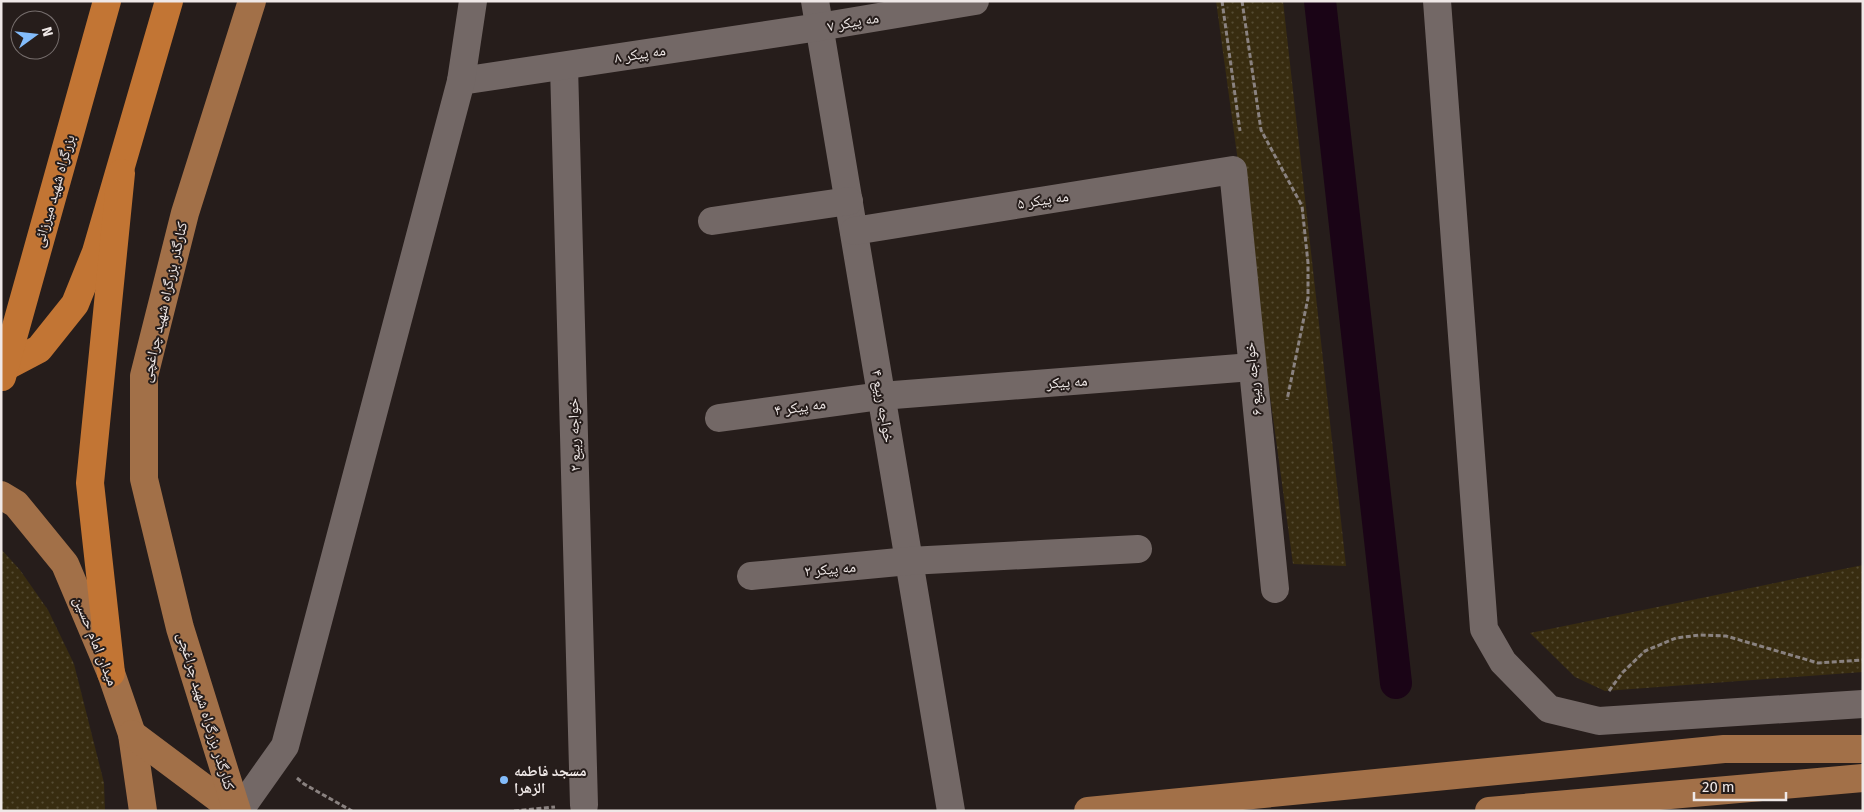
<svg xmlns="http://www.w3.org/2000/svg" width="1864" height="812" viewBox="0 0 1864 812" font-family="'Fira Sans','Noto Naskh Arabic',sans-serif">
<style>
.green{fill:url(#green-dots)}
.lines{fill:none;stroke-linecap:round;stroke-linejoin:round}
.canal{stroke:#1a0416;stroke-width:32}
.path{stroke:#8a8280;stroke-width:3;stroke-dasharray:5 2.5;stroke-linecap:butt}
.minor{stroke:#736866;stroke-width:28}
.major{stroke:#a27048;stroke-width:28}
.highway{stroke:#c27534;stroke-width:28}
.poi-dot{fill:#83bcfb;stroke:#261d1b;stroke-width:2}
.labels{text-anchor:middle;stroke-width:4;stroke-linejoin:round;paint-order:stroke}
.street-label{font-size:15px;fill:#efe8e7;stroke:#261d1b}
.poi-label{font-size:15px;font-weight:bold;fill:#efe8e7;stroke:#261d1b;text-anchor:start}
</style>
<defs>
<pattern id="green-dots" width="8" height="8" patternUnits="userSpaceOnUse" patternTransform="scale(1.25)"><rect width="8" height="8" fill="#382c10"/><path d="M2 2h.1M6 6h.1" fill="none" stroke="#554b33" stroke-width="1.8" stroke-linecap="round"/></pattern>
</defs>
<rect width="100%" height="100%" fill="#261d1b"/>
<g class="green">
<path d="M1216,1H1283L1346,566L1293,564Z"/>
<path d="M1,549L20,570L48,610L74,664L104,783L105,811H1Z"/>
<path d="M1863,565V672L1605,691L1575,677L1530,633Z"/>
</g>
<g class="lines">
<path class="canal" d="M1320,1L1396,683"/>
<g class="path">
<path d="M1222,1L1240,131"/>
<path d="M1242,1L1261,130L1302,206L1308,263V298L1287,400"/>
<path d="M1609,691L1623,672L1645,651L1676,638L1700,635L1726,636L1818,663L1863,660"/>
<path d="M297,778L304,784L352,811"/>
<path d="M514,811L555,807"/>
</g>
<g class="minor">
<path d="M815,1L951,811"/>
<path d="M1437,1L1484,629L1503,662L1549,709L1599,721L1863,704"/>
<path d="M564,66L584,805"/>
<path d="M461,81L819,27L975,1"/>
<path d="M712,221L849,201"/>
<path d="M854,231L1233,170L1275,589"/>
<path d="M719,418L881,396L1252,367"/>
<path d="M751,576L909,561L1138,549"/>
<path d="M239,811L285,746L461,81L473,1"/>
</g>
<g class="major">
<path d="M1,495L16,504L65,564L111,673L132,734L143,811"/>
<path d="M132,734L235,811"/>
<path d="M237,811L180,628L144,479V376L185,213L252,1"/>
<path d="M1088,811L1724,749H1863"/>
<path d="M1489,811L1863,778"/>
</g>
<g class="highway">
<path d="M1,369L39,349L75,304L96,252L169,1"/>
<path d="M2,377L107,1"/>
<path d="M111,673L90,483L121,173"/>
</g>
</g>
<circle class="poi-dot" cx="504" cy="780" r="5"/>
<g class="labels">
<g class="street-label">
<text transform="translate(853 22) rotate(-10)" y="5">مه پیکر ۷</text>
<text transform="translate(640 54) rotate(-9)" y="5">مه پیکر ۸</text>
<text transform="translate(54 191) rotate(-74)" y="5">بزرگراه شهید میرزائی</text>
<text transform="translate(1043 200) rotate(-9)" y="5">مه پیکر ۵</text>
<text transform="translate(164 302) rotate(-77)" y="5">کنارگذر بزرگراه شهید چراغچی</text>
<text transform="translate(1253 379) rotate(-96)" y="5">خواجه ربیع ۶</text>
<text transform="translate(1067 382) rotate(-4)" y="5">مه پیکر</text>
<text transform="translate(883 406) rotate(80)" y="5">خواجه ربیع ۴</text>
<text transform="translate(800 407) rotate(-8)" y="5">مه پیکر ۴</text>
<text transform="translate(574 435) rotate(-92)" y="5">خواجه ربیع ۲</text>
<text transform="translate(830 569) rotate(-5)" y="5">مه پیکر ۲</text>
<text transform="translate(96 641) rotate(68)" y="5">میدان امام حسین</text>
<text transform="translate(206 711) rotate(73)" y="5">کنارگذر بزرگراه شهید چراغچی</text>
</g>
<g class="poi-label">
<text x="514" y="776">مسجد فاطمه<tspan x="514" dy="17">الزهرا</tspan></text>
</g>
</g>
<rect width="1864" height="812" fill="none" stroke="#efe8e7" stroke-width="5"/>
<g transform="translate(35 35) rotate(75)"><circle r="24" fill="#261d1b" stroke="#766e6d"/>
<path d="M0-4L9 19L0 12L-9 19Z" fill="#83bcfb"/>
<text y="-8" font-size="14" font-weight="bold" text-anchor="middle" fill="#efe8e7">N</text>
</g>
<path d="M1694 792v8h92v-8" fill="none" stroke="#efe8e7" stroke-width="2.5"/>
<text x="1702" y="792" font-size="15" fill="#efe8e7" stroke="#261d1b" stroke-width="4" paint-order="stroke">20 m</text>
</svg>
